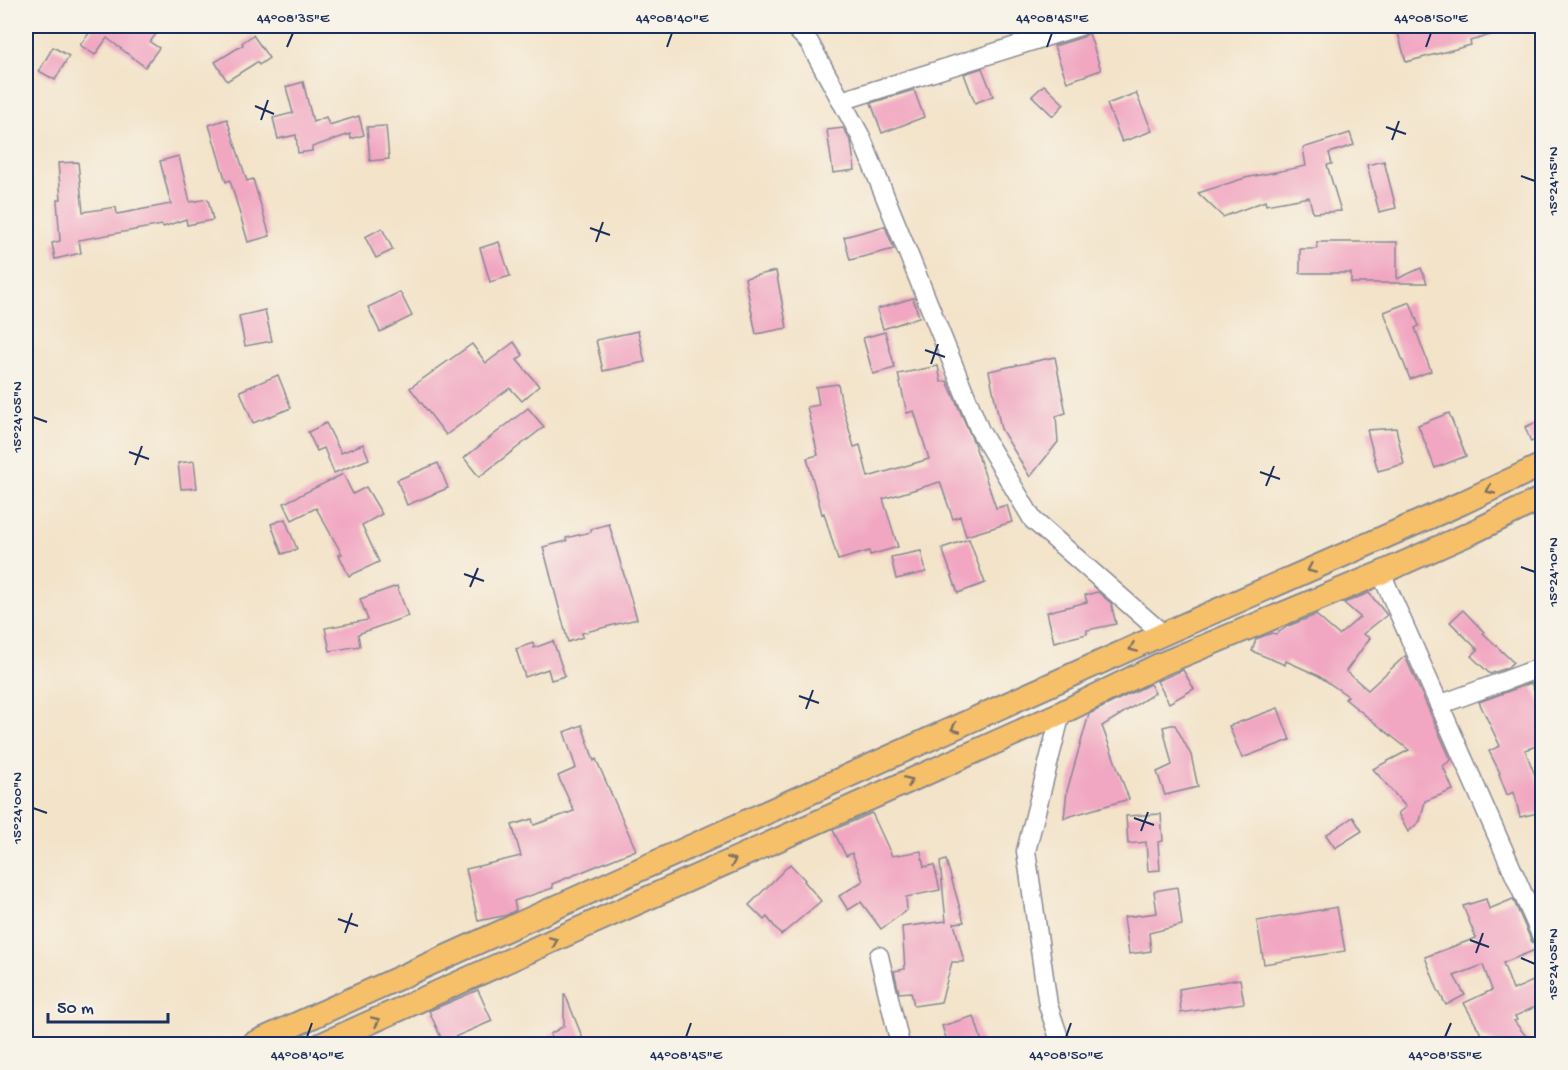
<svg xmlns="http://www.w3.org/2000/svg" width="1568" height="1070" viewBox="0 0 1568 1070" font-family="'Gochi Hand',sans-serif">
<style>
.building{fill:#f1a6c1}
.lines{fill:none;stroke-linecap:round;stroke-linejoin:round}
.minor-casing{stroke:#878994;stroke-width:21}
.major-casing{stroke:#878994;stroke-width:26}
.minor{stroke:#fff;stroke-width:18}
.major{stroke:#f6c06b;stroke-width:22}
.oneway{stroke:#7e7064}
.ticks{fill:none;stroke:#1b2f5e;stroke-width:2}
.neatline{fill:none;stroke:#1b2f5e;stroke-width:2}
.ticks-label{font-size:15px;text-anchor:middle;fill:#1b2f5e}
</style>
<rect width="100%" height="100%" fill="#f7f3e8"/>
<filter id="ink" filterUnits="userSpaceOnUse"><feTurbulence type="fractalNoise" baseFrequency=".0167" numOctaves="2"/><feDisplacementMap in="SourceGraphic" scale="12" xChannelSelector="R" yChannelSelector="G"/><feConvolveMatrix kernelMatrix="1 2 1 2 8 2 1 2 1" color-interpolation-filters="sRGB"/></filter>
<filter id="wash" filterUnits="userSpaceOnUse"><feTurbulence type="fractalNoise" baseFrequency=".008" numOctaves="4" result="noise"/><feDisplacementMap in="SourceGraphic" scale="24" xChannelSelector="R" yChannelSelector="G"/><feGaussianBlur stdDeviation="1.35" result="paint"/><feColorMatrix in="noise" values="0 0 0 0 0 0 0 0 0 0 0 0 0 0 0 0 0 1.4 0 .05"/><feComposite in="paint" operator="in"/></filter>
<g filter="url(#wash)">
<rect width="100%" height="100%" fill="#f3e3c9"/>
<g id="blocks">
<g class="building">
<path d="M90,26H162L150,42L159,48L145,67L107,38L95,55L80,45L93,28Z"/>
<path d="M1396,26H1511V29L1470,41L1471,45L1406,62Z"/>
<path d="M1089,33L1101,70L1067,82L1054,46L1083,37Z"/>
<path d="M253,35L269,58L259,65L257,62L227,81L215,62L243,45L242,43Z"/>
<path d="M53,47L69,56L55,80L39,71Z"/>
<path d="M982,68L993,96L975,103L964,74Z"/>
<path d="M303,82L313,122L326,117L329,125L359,116L364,135L351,139L350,134L312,147V151L298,153L296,135L278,139L273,118L293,113L286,87Z"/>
<path d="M1044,85L1064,104L1053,116L1032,96Z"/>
<path d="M914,90L924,117L882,133L871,103Z"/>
<path d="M1136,93L1152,131L1122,142L1107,104Z"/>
<path d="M227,119L247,181L253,179L270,236L248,242L230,180L226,182L209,125Z"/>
<path d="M386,126L389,159L370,161L367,127Z"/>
<path d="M843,128L851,142L855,170L833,173L827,130Z"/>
<path d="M1350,133L1354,145L1329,153L1332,164L1327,165L1341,211L1313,213L1309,197L1266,205L1265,201L1223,217L1198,193L1245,178L1306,166L1303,148Z"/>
<path d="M179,156L190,202L208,199L213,220L187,225L186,219L163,227L162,225L79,240L81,253L55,259L52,243L60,241L57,200L61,199L58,163L78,162L83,212L116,207L117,214L171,204L160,161Z"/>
<path d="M1384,161L1396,208L1379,212L1367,165Z"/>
<path d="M885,226L894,249L850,260L844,237Z"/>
<path d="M382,228L393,250L376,258L365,237Z"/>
<path d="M499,242L510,276L490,282L480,248Z"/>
<path d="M1317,242H1397V279L1421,268L1427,283H1351V273H1300V249H1317Z"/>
<path d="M776,271L787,328L756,334L745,278Z"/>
<path d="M400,292L412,316L380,332L368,307Z"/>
<path d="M913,298L919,317L883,329L877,309Z"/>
<path d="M1410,302L1419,326L1415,328L1431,371L1410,379L1384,312Z"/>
<path d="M265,310L272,341L245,346L239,316Z"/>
<path d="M638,331L645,362L603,371L596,340Z"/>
<path d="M885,332L895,368L873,374L863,338Z"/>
<path d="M514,342L523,355L517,360L539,386L522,401L510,388L446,435L410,388L472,344L486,363Z"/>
<path d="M1055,357L1066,413L1056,416L1058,442L1030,477L1001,429L989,371Z"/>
<path d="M938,366L941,382L947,381L974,443L996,508L1007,505L1012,522L966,536L960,516L953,519L940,482L883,499L898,547L870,555L869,551L838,560L824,513L822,514L807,458L818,455L807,407L819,405L816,387L838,384L841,400L854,447L860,445L868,477L929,459L914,411L907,413L898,374Z"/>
<path d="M278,375L291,408L253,423L240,391Z"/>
<path d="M528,408L544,427L479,477L464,458Z"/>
<path d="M1449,413L1466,456L1435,468L1418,425Z"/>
<path d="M1542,420V437L1531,442L1525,427Z"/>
<path d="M326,423L341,453L363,444L369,459L334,473L324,448L317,451L308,432Z"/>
<path d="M1396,428L1404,464L1378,471L1367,430Z"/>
<path d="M194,461L197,488L181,489L178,463Z"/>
<path d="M438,463L448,488L407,505L397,480Z"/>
<path d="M343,474L353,494L366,487L382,514L362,525L379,562L349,576L339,555L342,554L316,508L292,520L284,503Z"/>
<path d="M285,519L297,549L282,554L271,524Z"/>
<path d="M609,524L637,619L582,633L583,637L568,642L543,547L567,541L566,538L591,532V529Z"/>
<path d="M969,539L985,583L958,593L942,548Z"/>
<path d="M921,551L926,572L896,579L891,557Z"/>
<path d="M397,586L408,616L358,634L360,646L330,651L325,628L368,620L360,599Z"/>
<path d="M1098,592L1111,603L1116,624L1087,630V634L1054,642L1047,612L1087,602L1085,595Z"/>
<path d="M1369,593L1387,615L1363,634L1370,638L1346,671L1368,690L1405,656L1451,760L1443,766L1453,790L1425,801L1420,821L1408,832L1398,813L1406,807L1373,769L1409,750L1345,699L1348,696L1317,675L1286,661L1285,665L1252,651L1256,639L1272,633L1276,634L1288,626L1316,615L1339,635L1360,617L1344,603Z"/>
<path d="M1463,610L1484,632L1483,633L1513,662L1507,668L1490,674L1471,656L1478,650L1450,622Z"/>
<path d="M553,641L565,676L551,680L548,669L525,677L516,649L533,643L534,648Z"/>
<path d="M1183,670L1194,689L1169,703L1157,681Z"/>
<path d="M1531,683L1542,708V744L1525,750L1542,793V812L1520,817L1514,792L1507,795L1499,774L1500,773L1489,751L1500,746L1479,702Z"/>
<path d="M1150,684L1155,693L1102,726L1129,799L1064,818L1067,791L1089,714Z"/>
<path d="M1278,708L1290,740L1242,758L1229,726Z"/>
<path d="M582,725L594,761L596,759L636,850L552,884L553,888L514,901L516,910L507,915L478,921L466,869L521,856L512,825L532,819L534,825L574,811L558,776L576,768L564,732Z"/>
<path d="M1171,725H1175L1191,755L1198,787L1165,795L1157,772L1172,765L1163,727Z"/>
<path d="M872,813L892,856L921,851L924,867L934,865L940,890L906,897L907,910L881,929L861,902L848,910L839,896L863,881L852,853L846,856L833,830Z"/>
<path d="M1161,814L1163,841L1158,842L1160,870L1148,871L1146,842L1128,844L1126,816Z"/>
<path d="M1353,817L1362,831L1335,848L1326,835Z"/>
<path d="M946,860L964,922L954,923L964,962H952L941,1002L914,1006L911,992L899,993L894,971L905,969L902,927L946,921L940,862Z"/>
<path d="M790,864L805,880L804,881L821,901L781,935L767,917L764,920L749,905Z"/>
<path d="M1177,887L1182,925L1149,933L1151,951L1129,954L1124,917L1157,913L1154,891Z"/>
<path d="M1486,899L1489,909L1513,899L1532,942L1540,948L1503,963L1513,990L1542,977V1004L1515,1016L1517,1020L1514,1021L1532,1044H1497L1481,1034L1464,1003L1492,990L1483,965L1454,976L1465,995L1446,1005L1437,988L1425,957L1476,938L1463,906Z"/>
<path d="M1337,907L1345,951L1264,964L1257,921Z"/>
<path d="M1240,979L1244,1003L1181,1013L1179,989Z"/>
<path d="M478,990L492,1021L443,1042L429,1011Z"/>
<path d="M564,994H565L585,1044H553L550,1034L564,1026Z"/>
<path d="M974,1016L982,1042L973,1044H948L942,1026Z"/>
</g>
</g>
</g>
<g filter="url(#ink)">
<use href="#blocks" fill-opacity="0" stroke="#878994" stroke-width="1.5"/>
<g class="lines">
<g class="minor-casing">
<g id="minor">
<path d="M793,26L809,42L861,137L980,431L1033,520L1163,634"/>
<path d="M841,101L1080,26"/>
<path d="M1381,573L1542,937"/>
<path d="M1439,705L1542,667"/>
<path d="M1061,713L1026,851L1048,1005L1061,1044"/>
<path d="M879,956L900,1044"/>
</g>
</g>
<g class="major-casing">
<g id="major">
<path d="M252,1044L1163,634L1462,503L1542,465"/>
<path d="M322,1044L1061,713L1159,665L1381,573L1473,532L1542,498"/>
</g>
</g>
<use href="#minor" class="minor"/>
<use href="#major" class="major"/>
</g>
<defs><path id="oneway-chevron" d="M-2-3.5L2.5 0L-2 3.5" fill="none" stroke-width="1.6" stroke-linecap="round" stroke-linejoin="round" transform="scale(1.5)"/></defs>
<g class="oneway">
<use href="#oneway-chevron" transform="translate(1490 490) rotate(155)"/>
<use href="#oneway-chevron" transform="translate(1311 569) rotate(156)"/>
<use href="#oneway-chevron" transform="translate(1133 648) rotate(156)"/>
<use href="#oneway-chevron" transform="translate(955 728) rotate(156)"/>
<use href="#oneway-chevron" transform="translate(909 781) rotate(-24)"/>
<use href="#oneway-chevron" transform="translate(732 861) rotate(-24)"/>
<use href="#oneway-chevron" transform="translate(554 941) rotate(-24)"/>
<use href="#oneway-chevron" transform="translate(376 1021) rotate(-24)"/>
</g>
</g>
<path class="ticks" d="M287,47L293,33M667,47L672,33M1047,47L1052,33M1426,47L1431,33M255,106L274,114M261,120L268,100M1386,127L1406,134M1392,140L1399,121M1521,176L1535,181M590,228L610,235M596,242L603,222M925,350L945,357M931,364L938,344M33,417L47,422M129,452L149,459M135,465L142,446M1260,472L1280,479M1266,486L1274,466M1521,567L1535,572M464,574L484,581M470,587L478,568M799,696L819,703M806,709L813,690M33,808L47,813M1134,818L1154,825M1141,831L1148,812M338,919L358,926M345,933L352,913M1470,940L1489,947M1476,953L1483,933M1521,958L1535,964M307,1037L312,1023M686,1037L691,1023M1066,1037L1071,1023M1445,1037L1451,1023"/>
<rect width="1568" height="1070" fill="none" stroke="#f7f3e8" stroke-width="66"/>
<path d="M48 1013v9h120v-9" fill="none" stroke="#1b2f5e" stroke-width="3"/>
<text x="57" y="1013" font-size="18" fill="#1b2f5e" stroke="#f7f3e8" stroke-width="4.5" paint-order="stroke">50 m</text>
<rect x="33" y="33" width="1502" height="1004" class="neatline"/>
<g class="ticks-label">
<text x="293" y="22">44°08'35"E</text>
<text x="672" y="22">44°08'40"E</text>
<text x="1052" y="22">44°08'45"E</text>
<text x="1431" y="22">44°08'50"E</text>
<text transform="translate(1552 181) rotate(-90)" y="5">15°24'15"N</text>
<text transform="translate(16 417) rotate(-90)" y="5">15°24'05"N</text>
<text transform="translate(1552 572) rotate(-90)" y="5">15°24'10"N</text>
<text transform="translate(16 808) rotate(-90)" y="5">15°24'00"N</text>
<text transform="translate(1552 964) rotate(-90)" y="5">15°24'05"N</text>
<text x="307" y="1059">44°08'40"E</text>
<text x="686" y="1059">44°08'45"E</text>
<text x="1066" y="1059">44°08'50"E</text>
<text x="1445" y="1059">44°08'55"E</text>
</g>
</svg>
